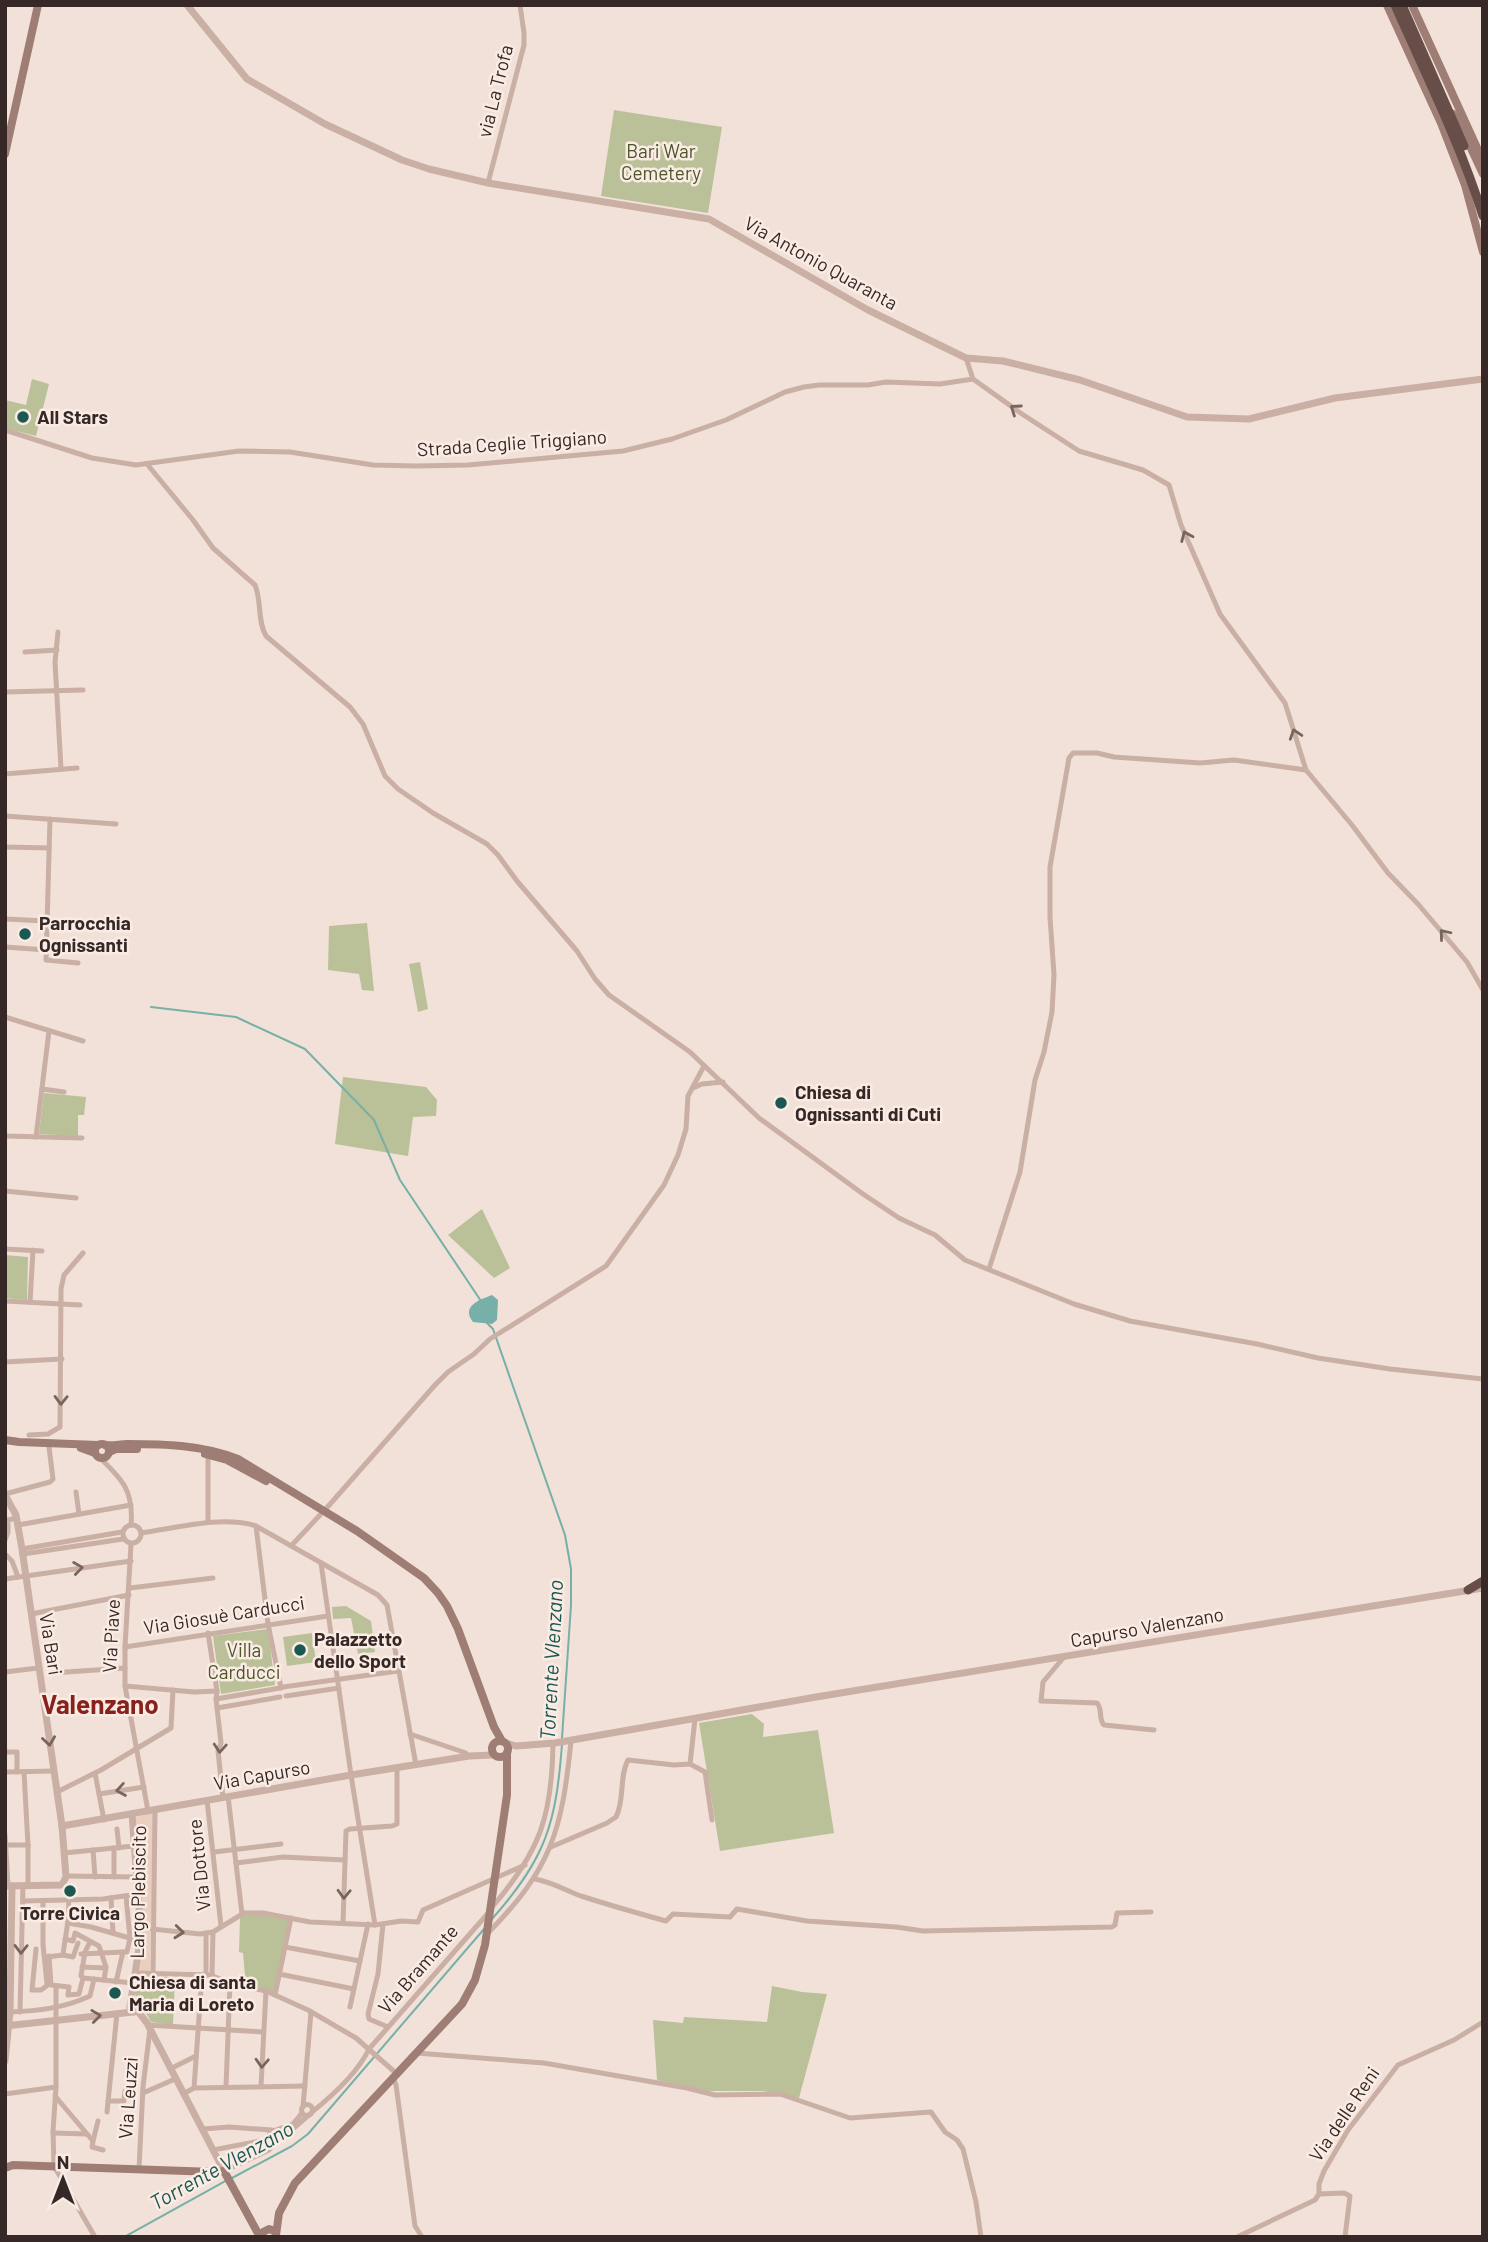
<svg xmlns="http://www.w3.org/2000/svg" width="1488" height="2242" viewBox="0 0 1488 2242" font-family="Barlow,sans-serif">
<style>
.green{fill:#bac198}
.plaza{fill:#ebcfbe}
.water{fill:#76b0a8}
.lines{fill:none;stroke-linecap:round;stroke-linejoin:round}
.stream{stroke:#76b0a8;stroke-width:2}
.minor{stroke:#caafa4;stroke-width:5}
.tertiary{stroke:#caafa4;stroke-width:7}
.secondary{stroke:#9e7d75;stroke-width:8}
.trunk{stroke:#674e49;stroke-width:9}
.oneway{stroke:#78655f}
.poi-dot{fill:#1a5851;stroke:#faece4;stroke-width:2.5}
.labels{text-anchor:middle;stroke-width:5;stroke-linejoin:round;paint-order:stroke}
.street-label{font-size:19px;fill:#352826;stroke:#faece4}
.park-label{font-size:19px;fill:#4c5429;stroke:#faece4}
.poi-label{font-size:19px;font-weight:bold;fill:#352826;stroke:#faece4;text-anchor:start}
.water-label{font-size:21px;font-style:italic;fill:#1a5851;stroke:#faece4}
.district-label{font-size:26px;font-weight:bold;fill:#87231c;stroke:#faece4}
</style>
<rect width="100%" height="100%" fill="#f2e1d8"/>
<g class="green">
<path d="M614,110L722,127L708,213L601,196Z"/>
<path d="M32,379L49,384L36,436L5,428V400L26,405Z"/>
<path d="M367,923L374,991L362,990L359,974L328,970L329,926Z"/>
<path d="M420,962L428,1009L418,1012L409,964Z"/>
<path d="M343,1077L426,1087L437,1100L436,1116L413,1117L408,1156L335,1144Z"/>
<path d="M44,1093L86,1097L84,1115H78V1136L39,1134Z"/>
<path d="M482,1209L510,1268L494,1278L448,1235Z"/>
<path d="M5,1255L28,1257L27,1300L5,1298Z"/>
<path d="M346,1606L371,1621L375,1652L358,1654L351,1618L333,1619L332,1607Z"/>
<path d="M268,1629L275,1685L221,1694L213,1636Z"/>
<path d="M312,1633L316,1662L287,1666L283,1637Z"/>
<path d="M752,1714L764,1724L763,1737L818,1730L834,1833L720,1851L699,1723Z"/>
<path d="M244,1913L291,1918L275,1995L246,1987L243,1953L239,1952L240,1918Z"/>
<path d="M137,1976L175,1977L173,2025L151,2022L133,1990Z"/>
<path d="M772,1986L802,1992L827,1994L799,2098L764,2091H709L657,2080L653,2020L683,2023L684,2017L767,2022Z"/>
</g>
<path class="plaza" d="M152,1813L154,1815L150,1971H137L143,1934L134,1818Z"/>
<path class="water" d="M492,1295L498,1300L497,1320L492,1324L473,1322C461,1306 479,1300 492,1295Z"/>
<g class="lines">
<g class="stream">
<path d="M151,1007L236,1017L305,1049L374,1120L400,1180L481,1301"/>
<path d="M486,1322L493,1329L565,1535L571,1569V1605L562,1738"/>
<path d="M492,1919C546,1858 556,1824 562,1744"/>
<path d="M232,2178L292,2146L308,2134L484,1929"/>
<path d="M124,2237L227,2180"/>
</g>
<g class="minor">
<path d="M488,183L524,45V33L520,5"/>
<path d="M966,358L973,379L1022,414L1079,451L1143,470L1169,485L1181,525L1220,614L1285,703L1306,770L1352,825L1388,873L1418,904L1467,962L1483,990"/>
<path d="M5,430L92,458L136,465L239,451L290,452L373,465L416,466L468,465L623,451L672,439L726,420L785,392L804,387L819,385H868L886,382L940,384L973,379"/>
<path d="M147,464L193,520L213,548L255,585C262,602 257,620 266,636L350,707L363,724L385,776L398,789L433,813L487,844L498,855L517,881L577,951L595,979L609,995L690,1052L759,1118L863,1194L899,1218L935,1235L965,1260L1074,1304L1130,1321L1257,1344L1318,1358L1390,1369L1483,1379"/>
<path d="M58,632L55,662L61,769"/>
<path d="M25,652L57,650"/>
<path d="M5,692L83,690"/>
<path d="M5,774L77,768"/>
<path d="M5,816L116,824"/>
<path d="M50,819L46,960L78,963"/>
<path d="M5,847L49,848"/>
<path d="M5,919L46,921"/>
<path d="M5,947L46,950"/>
<path d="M5,1017L83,1041"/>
<path d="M693,1088L702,1084L723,1082"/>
<path d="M42,1089L64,1092"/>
<path d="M5,1136L82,1138"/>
<path d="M36,1137L49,1031"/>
<path d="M5,1191L76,1198"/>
<path d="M5,1249L42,1251"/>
<path d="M989,1269L1020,1172L1035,1080L1044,1052L1052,1012L1054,975L1050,917V867L1069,758L1073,753H1097L1114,757L1200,763L1234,760L1306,770"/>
<path d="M5,1301L80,1305"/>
<path d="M30,1302L33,1250"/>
<path d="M5,1362L62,1359"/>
<path d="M29,1435L48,1434L60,1427L61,1289L64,1275L83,1253"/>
<path d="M100,1458C122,1479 134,1491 131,1525"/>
<path d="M76,1492L79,1514"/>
<path d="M5,1494L50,1482L53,1479L49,1447"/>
<path d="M324,1511L435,1385L448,1372L474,1354L490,1339L606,1266L664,1185L678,1155L686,1129L688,1096L704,1066"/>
<path d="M208,1522V1454"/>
<circle cx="132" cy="1534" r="9"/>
<path d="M18,1525L131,1505"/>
<path d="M256,1526L268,1624L281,1688"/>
<path d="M141,1533C176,1528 223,1515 256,1526L378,1595L387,1605L416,1765"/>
<path d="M5,1540L8,1532V1520L17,1518"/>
<path d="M131,1544L125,1647V1686L148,1811"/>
<path d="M291,1546L320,1515"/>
<path d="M22,1549L122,1532"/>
<path d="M5,1554L12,1561L18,1577"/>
<path d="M23,1554L123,1539"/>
<path d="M321,1563L351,1775L375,1925"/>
<path d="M5,1579L131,1561"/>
<path d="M130,1588L213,1578"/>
<path d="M31,1614L129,1595"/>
<path d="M208,1633L217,1691L216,1699L221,1743L218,1751L223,1798"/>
<path d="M125,1647L328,1616"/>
<path d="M1064,1657L1043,1682L1041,1701L1097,1703C1103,1709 1098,1719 1104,1725L1154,1730"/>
<path d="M5,1672L38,1668"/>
<path d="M52,1673L125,1668"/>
<path d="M125,1686L194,1692L217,1691"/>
<path d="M283,1687L398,1671"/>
<path d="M286,1696L339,1688"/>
<path d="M216,1699L280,1688"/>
<path d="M217,1708L280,1697"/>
<path d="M410,1734L466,1753L467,1757"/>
<path d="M5,1752H17V1772"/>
<path d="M690,1764L705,1772L712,1820"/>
<path d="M5,1772L54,1771"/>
<path d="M24,1772L28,1845V1885"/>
<path d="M95,1773L104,1820"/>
<path d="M57,1792L101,1770L171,1728L173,1690"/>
<path d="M99,1794L144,1787"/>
<path d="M228,1796L242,1914"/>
<path d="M207,1800L221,1926"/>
<path d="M117,1829L119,1848"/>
<path d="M5,1834L8,1886"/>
<path d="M5,1845H28"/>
<path d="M551,1847L607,1823L616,1817C625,1800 619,1776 628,1760L674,1765L690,1764L695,1719"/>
<path d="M93,1850L95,1877"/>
<path d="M214,1852L281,1844"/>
<path d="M64,1853L134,1846"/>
<path d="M236,1863L283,1857L345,1860"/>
<path d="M66,1876L137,1877"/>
<path d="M114,1877V1848"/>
<path d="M535,1879C552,1882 565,1890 581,1896C609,1905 637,1913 666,1921L673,1914L730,1917L737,1909L807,1921L896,1927L923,1931L1112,1927L1115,1925L1117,1913L1151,1912"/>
<path d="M111,1898L113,1933"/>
<path d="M23,1901L103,1899L138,1894"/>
<path d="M43,1901V1945L47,1984"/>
<path d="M493,1906C540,1851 552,1816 553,1744"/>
<path d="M83,1916L113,1919"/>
<path d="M22,1917L42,1918"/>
<path d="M42,1917L54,1916"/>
<path d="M68,1923L91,1927L140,1941"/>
<path d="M343,1923L346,1831L350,1829L392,1826L397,1824V1768"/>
<path d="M383,1924L378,1974L368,2014L369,2019L388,2027"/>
<path d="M152,1929L200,1934L213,1932L244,1913H263L310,1922L375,1925L401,1921L418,1922L423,1910L525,1865"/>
<path d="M488,1933C552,1868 562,1830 571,1741"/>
<path d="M65,1939L73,1941L75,1933L99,1946L106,1967L104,1980"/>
<path d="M285,1947L360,1961"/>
<path d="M36,1949L32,1990H41L48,1985"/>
<path d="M81,1954L123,1952"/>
<path d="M63,1955C65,1933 75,1903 63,1883"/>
<path d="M49,1956L51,1985L69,1987L68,1995L79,1994L83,1978L81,1976L85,1952L90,1942"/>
<path d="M47,1957L63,1955L73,1957L78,1943"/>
<path d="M82,1967L106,1968"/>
<path d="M135,1973L210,1975L233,1984L266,1991L308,2010L356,2038L397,2074"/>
<path d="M153,1974L155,1809"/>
<path d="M279,1974L354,1989"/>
<path d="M206,1975V1933"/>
<path d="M212,1976L213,1932"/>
<path d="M83,1978L133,1983"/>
<path d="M116,1982L123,1952H127L130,1938L126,1896"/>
<path d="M56,1986V2087L53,2131L54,2166L95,2237"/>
<path d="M275,1995L291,1918"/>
<path d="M350,2007L368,1924"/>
<path d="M10,2012C38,2011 64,2008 90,1996L94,1979"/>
<path d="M20,2012L23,1885"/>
<path d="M148,2025L263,2032"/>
<path d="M416,2053L544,2063L687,2088L715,2095L780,2094L850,2118L931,2112L945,2132L957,2140L963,2149L976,2202L981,2237"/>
<path d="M170,2069L196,2056"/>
<path d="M393,2078L396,2085L415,2226L422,2237"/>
<path d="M261,2086L266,1991"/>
<path d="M226,2087L230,1983"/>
<path d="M194,2088L202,1975"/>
<path d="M143,2093L175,2079"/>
<path d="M5,2094L56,2087"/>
<path d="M183,2094L194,2088L305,2086"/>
<path d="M55,2096L93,2141L92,2147L103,2150"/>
<path d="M108,2101H124L125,2091"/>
<circle cx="307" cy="2110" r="5.5"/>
<path d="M303,2107L311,2012"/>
<path d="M107,2112L117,2013"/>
<path d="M312,2112C332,2096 358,2072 369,2049L490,1911"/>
<path d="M203,2129L229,2127L272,2130"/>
<path d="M277,2130L281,2136L277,2141H273L269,2137L270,2132L293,2124L302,2113"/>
<path d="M53,2133L86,2134"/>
<path d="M281,2139L310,2114"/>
<path d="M93,2141L98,2121"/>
<path d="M213,2150L270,2139"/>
<path d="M139,2169L143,2087L150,2029"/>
<path d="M224,2171L269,2150L276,2141"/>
<path d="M1319,2194V2184L1324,2171L1348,2130L1398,2065L1454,2040L1483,2022"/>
<path d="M1237,2237L1315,2200L1319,2194L1344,2193L1350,2196L1345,2237"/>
</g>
<g class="tertiary">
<path d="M187,5L247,79L325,124L402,160L429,169L488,183L709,219L868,310L966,358L1003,361L1080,380L1187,417L1249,419L1335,398L1483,379"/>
<path d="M5,1495L16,1515L22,1549L62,1826L66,1877L62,1885L5,1886"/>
<path d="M506,1743L516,1746L555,1743L816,1697L1483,1588"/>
<path d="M62,1826L351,1775L469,1756L494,1755"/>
<circle cx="134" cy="2008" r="4"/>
<path d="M130,2007L141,1934L132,1814"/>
<path d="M137,2010L147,2023L224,2171"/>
<path d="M5,2026L133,2012"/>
<path d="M5,2061L10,2012L12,1886"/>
</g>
<g class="secondary">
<path d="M1387,5L1441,123L1465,185L1483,252"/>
<path d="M1412,5L1483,161"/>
<path d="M1453,114L1463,131L1483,174"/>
<path d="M5,154L38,5"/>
<path d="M5,1440L19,1442L98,1445"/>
<circle cx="102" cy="1451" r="7"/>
<path d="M105,1445C113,1446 120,1444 127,1444C165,1444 203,1445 238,1459L357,1531L424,1578L438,1593L447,1606L458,1629L494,1727L502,1741"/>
<path d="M81,1448L95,1453"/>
<path d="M109,1452L116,1449H137"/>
<path d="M205,1454L227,1460L266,1481"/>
<circle cx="500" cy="1749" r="8"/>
<path d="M5,2168L13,2165L215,2172L224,2171L260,2237"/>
<path d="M276,2235L279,2213L295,2183L462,2004L475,1980L485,1945L507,1795V1753"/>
<path d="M262,2237L263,2232L269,2229L275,2231L276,2237"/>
</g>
<g class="trunk">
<path d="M1395,5C1426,75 1460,143 1483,216"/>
<path d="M1402,5L1464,146"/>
<path d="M1468,1590L1483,1581"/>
</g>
</g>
<defs><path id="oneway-chevron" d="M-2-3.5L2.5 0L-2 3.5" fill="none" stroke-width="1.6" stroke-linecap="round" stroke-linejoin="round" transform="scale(1.75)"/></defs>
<g class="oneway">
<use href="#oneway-chevron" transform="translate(1015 409) rotate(-145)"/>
<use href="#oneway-chevron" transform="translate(1186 536) rotate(-113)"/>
<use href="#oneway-chevron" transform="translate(1295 734) rotate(-108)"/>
<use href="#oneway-chevron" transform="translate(1444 934) rotate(-130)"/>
<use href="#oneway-chevron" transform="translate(61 1400) rotate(91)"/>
<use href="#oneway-chevron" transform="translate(78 1568) rotate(-8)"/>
<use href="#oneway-chevron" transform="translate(49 1741) rotate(82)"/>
<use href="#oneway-chevron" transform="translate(220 1748) rotate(94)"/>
<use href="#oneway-chevron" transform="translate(121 1790) rotate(170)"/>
<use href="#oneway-chevron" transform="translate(344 1894) rotate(92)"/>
<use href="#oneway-chevron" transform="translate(179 1932) rotate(6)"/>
<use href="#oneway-chevron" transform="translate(21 1949) rotate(91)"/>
<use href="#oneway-chevron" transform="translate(96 2016) rotate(-7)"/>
<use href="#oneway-chevron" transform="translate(262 2063) rotate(93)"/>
</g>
<g class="poi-dot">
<circle cx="23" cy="417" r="7"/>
<circle cx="25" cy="934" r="7"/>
<circle cx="781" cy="1103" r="7"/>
<circle cx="300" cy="1650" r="7"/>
<circle cx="70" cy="1891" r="7"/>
<circle cx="115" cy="1993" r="7"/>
</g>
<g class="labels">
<g class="street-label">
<text transform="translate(495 91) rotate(-76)" y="7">via La Trofa</text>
<text transform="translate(821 263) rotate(29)" y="7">Via Antonio Quaranta</text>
<text transform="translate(512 443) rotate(-4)" y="7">Strada Ceglie Triggiano</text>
<text transform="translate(224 1615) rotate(-9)" y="7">Via Giosuè Carducci</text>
<text transform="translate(1147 1627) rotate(-10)" y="7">Capurso Valenzano</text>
<text transform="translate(111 1636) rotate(-87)" y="7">Via Piave</text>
<text transform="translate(51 1644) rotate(81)" y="7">Via Bari</text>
<text transform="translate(262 1775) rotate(-10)" y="7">Via Capurso</text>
<text transform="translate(199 1865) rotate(-96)" y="7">Via Dottore</text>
<text transform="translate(138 1892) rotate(-89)" y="7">Largo Plebiscito</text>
<text transform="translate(418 1969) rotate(-49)" y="7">Via Bramante</text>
<text transform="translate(128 2098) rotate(-86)" y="7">Via Leuzzi</text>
<text transform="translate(1344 2114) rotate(-56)" y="7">Via delle Reni</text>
</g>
<g class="park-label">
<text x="661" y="158">Bari War<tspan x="661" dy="22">Cemetery</tspan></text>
<text x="244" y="1657">Villa<tspan x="244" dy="22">Carducci</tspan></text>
</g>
<g class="poi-label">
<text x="37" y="424">All Stars</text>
<text x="39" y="930">Parrocchia<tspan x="39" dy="22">Ognissanti</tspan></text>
<text x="795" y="1099">Chiesa di<tspan x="795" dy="22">Ognissanti di Cuti</tspan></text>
<text x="314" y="1646">Palazzetto<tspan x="314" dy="22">dello Sport</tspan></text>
<text x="70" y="1920" text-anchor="middle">Torre Civica</text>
<text x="129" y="1989">Chiesa di santa<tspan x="129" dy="22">Maria di Loreto</tspan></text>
</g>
<g class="water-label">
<text transform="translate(552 1660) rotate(-87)" y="7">Torrente Vlenzano</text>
<text transform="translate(222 2166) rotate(-29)" y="7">Torrente Vlenzano</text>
</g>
<g class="district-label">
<text x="100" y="1714">Valenzano</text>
</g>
</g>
<rect width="1488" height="2242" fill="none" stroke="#352826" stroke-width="14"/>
<g transform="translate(63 2179)" stroke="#faece4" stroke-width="5" paint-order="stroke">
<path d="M0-5L12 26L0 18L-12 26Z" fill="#352826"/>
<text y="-10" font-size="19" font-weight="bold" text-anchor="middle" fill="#352826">N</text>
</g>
</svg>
